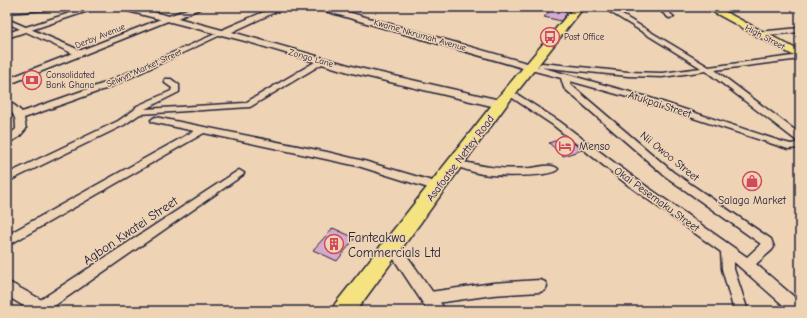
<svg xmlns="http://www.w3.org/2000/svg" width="807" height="318" viewBox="0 0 807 318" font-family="'Comic Neue',sans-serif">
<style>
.building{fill:#d7a9cc;stroke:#22223b}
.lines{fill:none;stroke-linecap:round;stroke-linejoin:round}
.minor-casing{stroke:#22223b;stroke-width:3}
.tertiary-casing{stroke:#22223b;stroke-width:3}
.secondary-casing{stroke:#22223b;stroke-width:3}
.primary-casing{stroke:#22223b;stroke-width:3}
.minor{fill:#eed3b5;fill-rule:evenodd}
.tertiary{fill:#eed3b5;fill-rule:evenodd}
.secondary{fill:#eed3b5;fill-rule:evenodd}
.primary{fill:#f5e382;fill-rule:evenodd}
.labels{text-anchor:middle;stroke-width:3;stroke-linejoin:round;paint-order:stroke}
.far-street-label{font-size:9px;fill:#22223b;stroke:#eed3b5}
.far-poi-label{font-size:9px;fill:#22223b;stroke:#eed3b5;text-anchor:start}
.street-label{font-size:11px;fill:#22223b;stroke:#eed3b5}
.poi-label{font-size:11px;fill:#22223b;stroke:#eed3b5;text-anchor:start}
.near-street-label{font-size:13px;fill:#22223b;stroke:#eed3b5}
.near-poi-label{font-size:13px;fill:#22223b;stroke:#eed3b5;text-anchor:start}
</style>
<rect width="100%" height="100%" fill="#eed3b5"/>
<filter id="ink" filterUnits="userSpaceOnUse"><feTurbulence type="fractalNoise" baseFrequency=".025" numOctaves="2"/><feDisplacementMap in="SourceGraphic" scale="8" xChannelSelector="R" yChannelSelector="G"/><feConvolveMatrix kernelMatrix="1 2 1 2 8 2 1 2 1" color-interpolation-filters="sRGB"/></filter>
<g filter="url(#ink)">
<g class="building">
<path d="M552,9L568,12L561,21L544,17Z"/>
<path d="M566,137L582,150L563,156L549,143Z"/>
<path d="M333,228L355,238L337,261L313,250Z"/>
</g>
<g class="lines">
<g class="minor-casing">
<g id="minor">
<path d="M36,7H62L59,9L7,13V9Z"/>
<path d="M602,7H609L709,67L800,55V59L715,70L800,134V142L797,141L706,71L662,77L628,76L539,67L538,65L542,63L628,72L662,73L701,68Z"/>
<path d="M656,7H663L674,17L669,18Z"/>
<path d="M7,19L84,52L85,54L81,56H78L7,23Z"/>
<path d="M800,28V32L757,36L754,34L757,32Z"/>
<path d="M222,31L227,32L108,88L24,118L26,129L19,137L7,144V137L16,129C16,119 15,114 7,108V101L14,105L22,112L102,84Z"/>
<path d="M320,59H323L327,61L250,107L140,114L124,125L7,182V174L118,121L134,110L137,106L171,91L172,88L165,83V79H171L179,85V92L145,109L245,103Z"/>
<path d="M527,65H533L644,96L783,142L791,144L800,142V148L788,149L638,100L570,81L571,85L673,172L771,239L774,247L772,250L756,264L800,302V311H790L734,262V269L748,311H734L722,269L721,252L628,185L553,125L505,93L509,91H512L559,121L636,179L747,257L761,244L665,176L564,88L561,78L527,69Z"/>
<path d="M155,117L327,152L364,161L442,184L443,187L442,190L438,191L358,166L204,133L7,246V235L194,131L152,122L151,120Z"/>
<path d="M456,160C484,167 502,170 531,168C539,167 553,163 558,169C552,178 494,176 482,174C472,172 462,168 452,165L451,163Z"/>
<path d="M239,170L244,173L243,175L47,311H29L31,306Z"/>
<path d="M540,280L545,282L547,286L545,290L540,292L493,295L430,304L425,302L423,298L425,294L430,292L493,283Z"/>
</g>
</g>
<g class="tertiary-casing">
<g id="tertiary">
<path d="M89,7H100L7,38V33Z"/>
<path d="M166,17H169L173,19L7,85V79Z"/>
<path d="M393,241L398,243L446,311H428L386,247L388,243Z"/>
<path d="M7,281L53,306L55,311H32L7,296Z"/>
</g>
</g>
<g class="secondary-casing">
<g id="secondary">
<path d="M119,7H133L169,16L192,7H204L178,18L222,30L275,7H286L232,32L359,68L500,100L504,101L506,104L504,107L500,108L352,73L245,41L120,9Z"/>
<path d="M317,7H330L534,65L535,67L534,69H526L318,9Z"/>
</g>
</g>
<g class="primary-casing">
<g id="primary">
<path d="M574,7H584L505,107L356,311H332L335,304L495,101Z"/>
<path d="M704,7H716L800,51V59Z"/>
</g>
</g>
<use href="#minor" class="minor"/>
<use href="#tertiary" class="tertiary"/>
<use href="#secondary" class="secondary"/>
<use href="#primary" class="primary"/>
</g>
</g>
<defs>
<g id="bus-ring" transform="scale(1)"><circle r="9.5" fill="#eed3b5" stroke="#d1495b" stroke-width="1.5"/><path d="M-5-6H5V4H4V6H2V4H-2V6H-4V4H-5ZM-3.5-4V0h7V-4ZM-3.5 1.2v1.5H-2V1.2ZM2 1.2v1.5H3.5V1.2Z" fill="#d1495b"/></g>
<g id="bank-ring" transform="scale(1)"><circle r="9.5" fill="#eed3b5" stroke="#d1495b" stroke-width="1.5"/><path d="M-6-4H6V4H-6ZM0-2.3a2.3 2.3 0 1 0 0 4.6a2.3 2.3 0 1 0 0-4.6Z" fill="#d1495b"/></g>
<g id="hotel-ring" transform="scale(1)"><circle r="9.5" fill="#eed3b5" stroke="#d1495b" stroke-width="1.5"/><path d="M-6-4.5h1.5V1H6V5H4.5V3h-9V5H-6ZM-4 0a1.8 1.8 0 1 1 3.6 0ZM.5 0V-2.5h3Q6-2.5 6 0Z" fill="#d1495b"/></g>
<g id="shop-ring" transform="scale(1)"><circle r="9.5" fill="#eed3b5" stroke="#d1495b" stroke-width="1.5"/><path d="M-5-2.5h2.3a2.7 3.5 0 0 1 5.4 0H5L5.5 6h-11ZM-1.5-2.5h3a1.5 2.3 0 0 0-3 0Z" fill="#d1495b"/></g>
<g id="building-ring" transform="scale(1)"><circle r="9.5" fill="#eed3b5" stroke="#d1495b" stroke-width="1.5"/><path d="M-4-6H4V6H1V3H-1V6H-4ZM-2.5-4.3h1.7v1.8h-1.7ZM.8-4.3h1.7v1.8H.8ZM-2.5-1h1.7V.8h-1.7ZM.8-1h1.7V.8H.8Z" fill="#d1495b"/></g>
</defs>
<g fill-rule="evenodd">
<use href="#bus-ring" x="550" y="37"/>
<use href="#bank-ring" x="32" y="80"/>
<use href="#hotel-ring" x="565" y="146"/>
<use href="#shop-ring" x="752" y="181"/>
<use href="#building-ring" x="334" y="244"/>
</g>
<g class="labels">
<g class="far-street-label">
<text transform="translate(420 35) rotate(16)" y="3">Kwame Nkrumah Avenue</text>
<text transform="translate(100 36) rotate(-22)" y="3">Derby Avenue</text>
<text transform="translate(765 37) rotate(28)" y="3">High Street</text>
<text transform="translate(311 58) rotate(16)" y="3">Zongo Lane</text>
<text transform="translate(144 68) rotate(-24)" y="3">Selwyn Market Street</text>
</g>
<g class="far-poi-label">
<text x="564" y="40">Post Office</text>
<text x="46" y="78">Consolidated<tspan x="46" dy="10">Bank Ghana</tspan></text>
</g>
<g class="street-label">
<text transform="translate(660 104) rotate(18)" y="4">Atukpai Street</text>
<text transform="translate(670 156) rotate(39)" y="4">Nii Owoo Street</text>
<text transform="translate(460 158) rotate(-53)" y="4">Asafoatse Nettey Road</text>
<text transform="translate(657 199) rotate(36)" y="4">Okai Pesemaku Street</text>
</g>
<g class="poi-label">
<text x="579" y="150">Menso</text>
<text x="752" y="204" text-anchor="middle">Salaga Market</text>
</g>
<g class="near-street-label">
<text transform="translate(130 230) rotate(-34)" y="5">Agbon Kwatei Street</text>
</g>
<g class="near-poi-label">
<text x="348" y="242">Fanteakwa<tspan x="348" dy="15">Commercials Ltd</tspan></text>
</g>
</g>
<rect width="807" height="318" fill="none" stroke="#eed3b5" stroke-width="24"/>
<rect x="12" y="12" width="783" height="294" fill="none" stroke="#22223b" stroke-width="1.5" filter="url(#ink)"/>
</svg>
